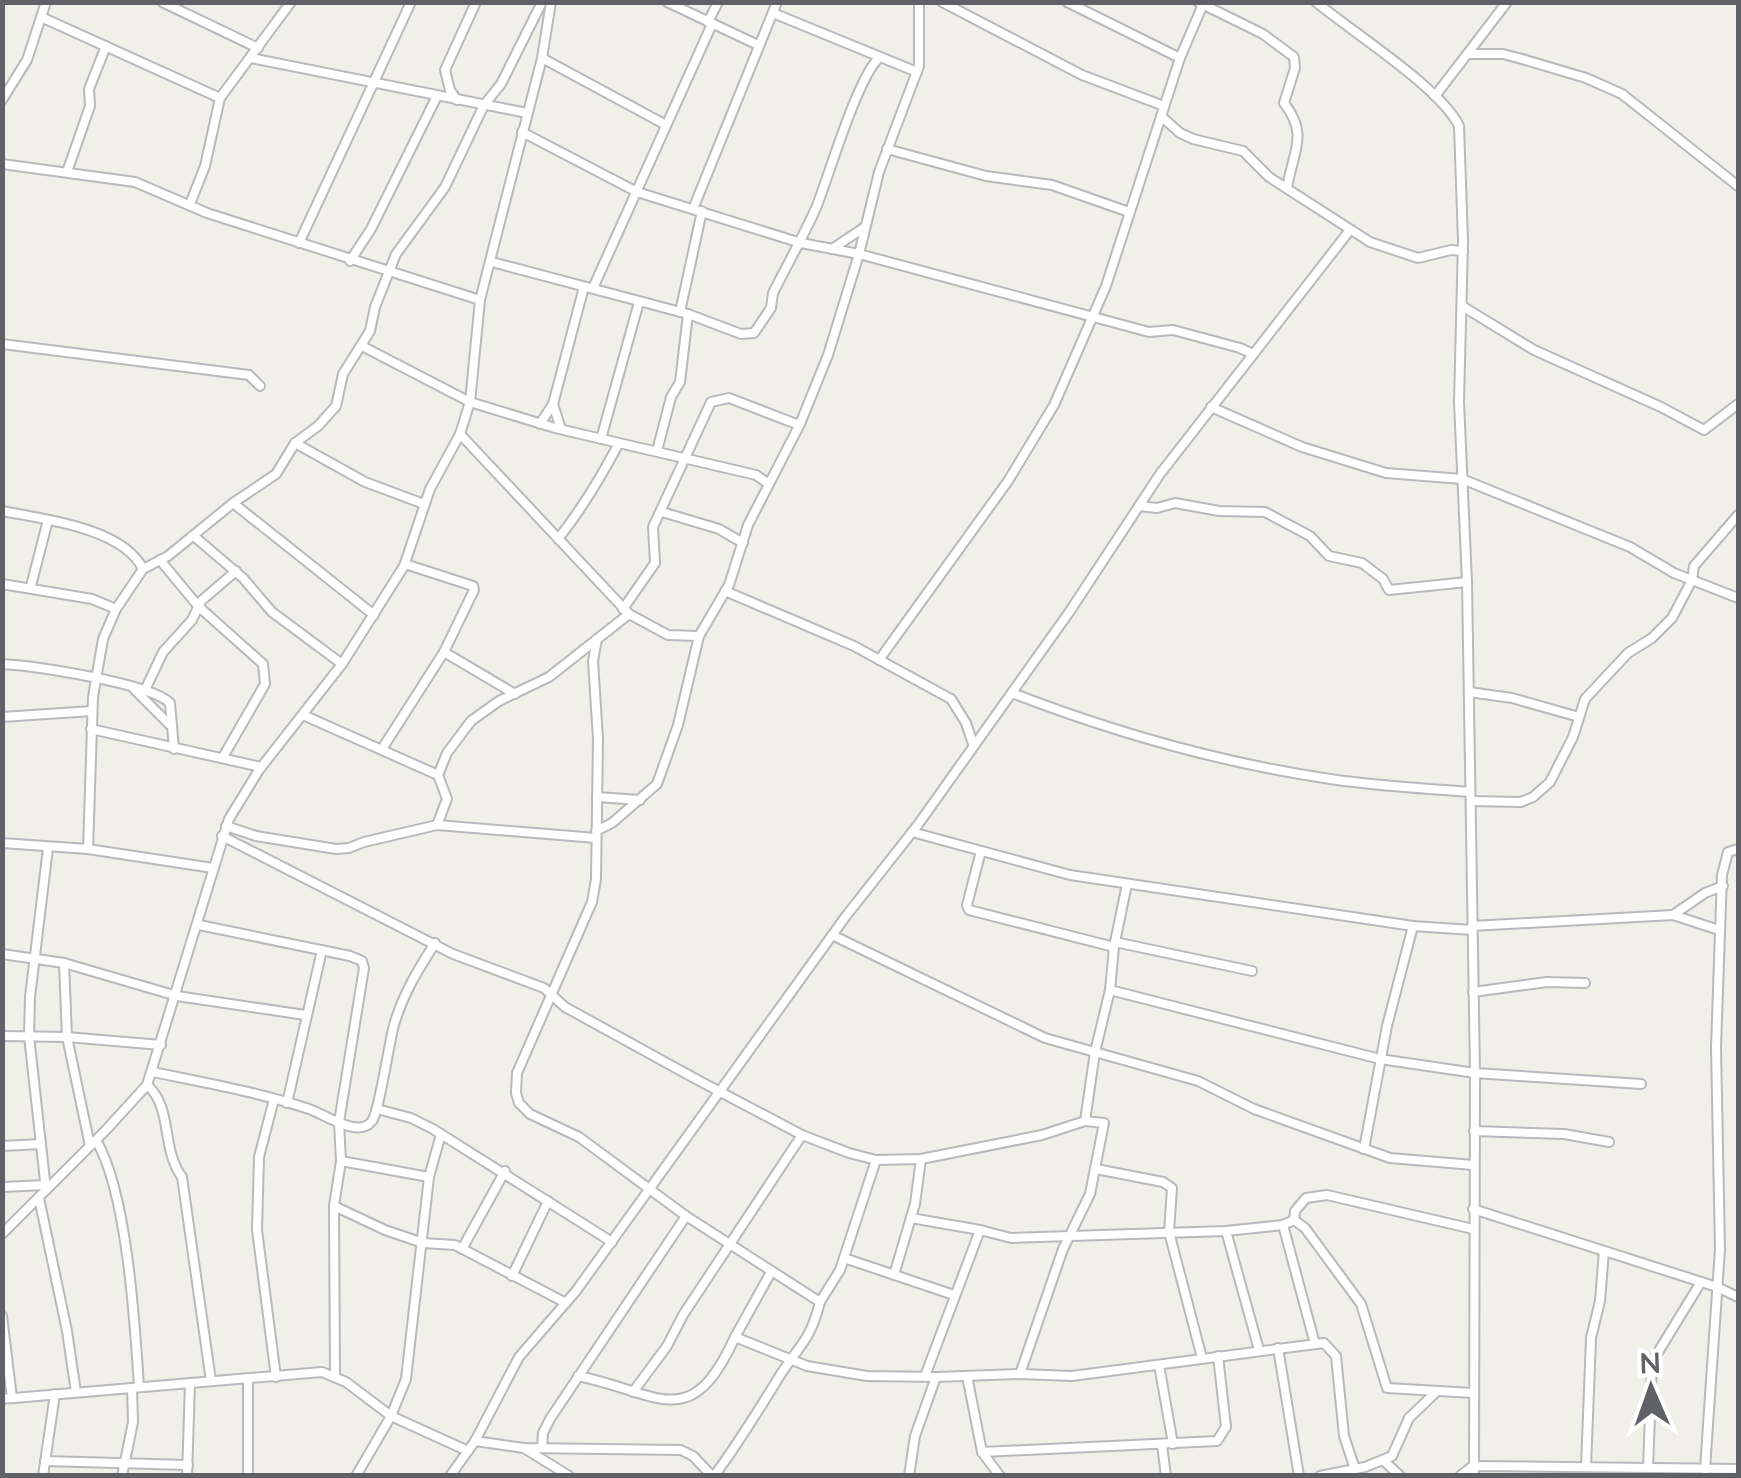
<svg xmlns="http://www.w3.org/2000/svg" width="1741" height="1478" viewBox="0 0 1741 1478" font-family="Lato,sans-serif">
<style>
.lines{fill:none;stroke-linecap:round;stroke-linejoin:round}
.minor-casing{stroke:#b8b9bd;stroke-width:12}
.minor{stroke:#fff;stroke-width:8}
</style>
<rect width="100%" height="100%" fill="#f0f0e8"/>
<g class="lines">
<g class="minor-casing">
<g id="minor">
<path d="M162,2L258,48"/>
<path d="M667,2L758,45"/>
<path d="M942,2L1082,75L1164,106"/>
<path d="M1067,2L1180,58"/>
<path d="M1198,2L1263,34L1294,57L1295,68L1284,103C1309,135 1293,151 1287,188"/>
<path d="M1316,2C1352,32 1441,88 1459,126L1463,241L1459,402L1467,582L1475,1073L1474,1476"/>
<path d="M773,13L917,72"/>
<path d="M41,17L220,98"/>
<path d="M708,22L718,2"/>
<path d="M1469,54H1503L1522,59L1586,78L1622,94L1738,186"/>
<path d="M251,58L527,113"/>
<path d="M542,58L666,125"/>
<path d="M379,71L411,2"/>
<path d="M1435,96L1507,2"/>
<path d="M2,100L27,60L46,2"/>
<path d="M457,100L450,90L445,70L476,2"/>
<path d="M1161,116L1180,133L1193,139L1243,151L1269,177L1370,242L1418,258L1451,250L1463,251"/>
<path d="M522,132L637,192L801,243L859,254L1149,332L1173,330L1240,348L1253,354"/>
<path d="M887,149L986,176L1052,185L1129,212"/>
<path d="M2,164L135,182L207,213L480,300"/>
<path d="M67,172L90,106L89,89L106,46"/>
<path d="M190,204L205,166L220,98L291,2"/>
<path d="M693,209L777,2"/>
<path d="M299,243L379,71"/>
<path d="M832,249L865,227"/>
<path d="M350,261L371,229L437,96"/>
<path d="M492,262L688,314L741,334L754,333L771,308L773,293C787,265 803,237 816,208C829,176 858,75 880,57"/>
<path d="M593,288L712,24"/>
<path d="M1462,306L1534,350L1661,407L1704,430L1738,404"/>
<path d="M680,312L702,211"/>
<path d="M2,344L249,375L260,386"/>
<path d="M362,346L470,402L555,428L756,475L769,484"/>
<path d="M553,404L561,429"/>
<path d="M1211,407L1302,447L1386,473L1462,479L1630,547L1674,573L1738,598"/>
<path d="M540,424L553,404L584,287"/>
<path d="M601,439L639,302"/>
<path d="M295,443L365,482L424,504"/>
<path d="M657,451L671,397L680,382L688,314"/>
<path d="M233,503L374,615"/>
<path d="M1139,506L1157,508L1175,503L1219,511L1265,512L1310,536L1329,556L1362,563L1383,579L1389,590L1467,582"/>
<path d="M2,511C44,519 123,528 143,569"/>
<path d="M662,512L719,529L743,543"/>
<path d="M195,537L243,578L272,612L342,664"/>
<path d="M558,539C582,509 601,477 619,443"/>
<path d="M160,560L198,606L263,664L265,684L223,757"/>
<path d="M2,584L92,599L116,609"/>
<path d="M31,586L48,520"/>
<path d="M725,591L854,646L951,699L966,723L973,744"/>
<path d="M623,609L655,563L653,527L711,402L729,398L799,425"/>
<path d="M629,614L668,635L699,636"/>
<path d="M597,639L593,661L598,739L596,879L592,902L517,1073L516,1093L519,1103L530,1114L579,1137L686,1216L820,1302L840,1270L876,1160"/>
<path d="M444,652L515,694"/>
<path d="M879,660L1008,481L1054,405L1106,286L1180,58L1204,2"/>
<path d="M2,664C35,666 150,683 170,703L174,749"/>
<path d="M146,688L163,652L192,620L201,601L236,571"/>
<path d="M134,689L170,725"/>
<path d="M1469,692L1512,698L1579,717"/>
<path d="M1012,693C1113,732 1218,762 1324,778C1372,786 1422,788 1470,792"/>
<path d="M303,715L438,775L447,799L437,825"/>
<path d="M2,717L92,711"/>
<path d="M91,729L261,767"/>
<path d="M382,749L444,652L474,590L473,586L405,564"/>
<path d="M438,775L447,753L471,721L499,701L549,677L629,614L460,434"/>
<path d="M597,797L640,800"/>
<path d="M1471,801L1521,802L1533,797L1550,782L1573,737L1585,699L1628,653L1652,638L1672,618L1692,580L1694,566L1738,515"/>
<path d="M226,826L256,836L336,849L349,848L364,842L437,825L596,838"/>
<path d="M596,831L612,823L657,784L678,725L699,636L729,585L748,525L800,424L828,355L859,254L879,172L919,66V2"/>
<path d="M912,832L1070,875L1413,926L1472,930"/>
<path d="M222,836L453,954L544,988L565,1007L694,1078L802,1135L849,1153L876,1160L921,1159L1042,1135L1085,1121L1104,1123L1090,1194L1063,1249L1020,1374"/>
<path d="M2,843L88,849L213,868"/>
<path d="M88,849L93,697L103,639L116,609L143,569L168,556L233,503L276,474L295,443L318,426L336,406L343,374L370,331L375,307L396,254L445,187L484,105L501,84L542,2"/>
<path d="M981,851L967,905L969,910L1114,947"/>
<path d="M1673,915L1705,893L1723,886"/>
<path d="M199,925L350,956L362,961L364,968L339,1122L341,1161L334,1206L335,1376"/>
<path d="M1472,926L1673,915L1719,930"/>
<path d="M832,935L1045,1038L1198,1081L1254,1109L1390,1158L1473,1165"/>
<path d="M1115,942L1252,971"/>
<path d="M2,954L64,963L177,996L305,1015"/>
<path d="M64,963L67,1037L90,1146"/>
<path d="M1110,990L1380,1059L1475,1073L1641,1084"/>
<path d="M1473,992L1547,982L1585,983"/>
<path d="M2,1036L67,1037L161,1045"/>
<path d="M153,1072C205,1083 258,1092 309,1109C324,1114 359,1139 372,1121C379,1112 389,1043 394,1025C403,994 418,970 435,943"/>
<path d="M147,1085C173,1107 161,1150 182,1177L211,1381"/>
<path d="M274,1099L259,1157L257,1230L276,1377"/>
<path d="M287,1103L322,950"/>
<path d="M377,1109L411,1118L433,1129L612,1242"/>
<path d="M1085,1121L1095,1052L1110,990L1114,947L1127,884"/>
<path d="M1474,1131L1564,1134L1609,1142"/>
<path d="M96,1140C127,1192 135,1324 139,1387"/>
<path d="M2,1146L41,1144"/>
<path d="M1364,1149L1387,1026L1413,926"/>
<path d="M341,1161L429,1177"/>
<path d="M1096,1169L1163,1182L1172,1188L1169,1232L1202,1358"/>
<path d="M2,1187L45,1185"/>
<path d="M46,1190L29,1036L30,997L48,848"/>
<path d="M39,1198L67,1331L76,1392"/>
<path d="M334,1206L385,1230L423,1243L455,1245L566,1303"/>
<path d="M1473,1209L1717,1287L1738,1297"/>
<path d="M911,1218L980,1230"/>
<path d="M1294,1220L1305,1228L1361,1304L1387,1388L1473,1393"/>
<path d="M1226,1231L1259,1350"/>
<path d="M2,1234L105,1131L147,1085L229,819L259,770L342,664L404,566L430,489L460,434L470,402L480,300L542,58L551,2"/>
<path d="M462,1249L505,1171"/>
<path d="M844,1258L954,1295"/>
<path d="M894,1275L915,1204L921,1159"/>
<path d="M512,1276L548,1201"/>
<path d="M2,1316L12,1398"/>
<path d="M735,1337L771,1272"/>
<path d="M1315,1344L1283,1225L1294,1220L1295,1211L1306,1198L1327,1195L1473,1229"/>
<path d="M1278,1348L1299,1476"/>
<path d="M1159,1365L1173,1444"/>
<path d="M578,1376C658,1392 690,1436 735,1337L807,1366L867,1376L936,1377L1020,1374L1072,1376L1324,1343L1336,1356L1344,1436L1355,1469"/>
<path d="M925,1376L980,1230L1011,1238L1226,1231L1283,1225"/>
<path d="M967,1376L982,1452L1000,1476"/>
<path d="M633,1392L667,1346L683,1315L802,1135"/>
<path d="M2,1399L322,1372L346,1382L391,1416L468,1451"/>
<path d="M475,1441L524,1448L681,1450L693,1456L712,1476"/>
<path d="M1162,1445L1166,1476"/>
<path d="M524,1448L569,1476"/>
<path d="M542,1448L543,1433L550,1419L686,1216"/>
<path d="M982,1452L1217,1441L1226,1427L1218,1356"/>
<path d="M45,1461L188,1465"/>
<path d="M1384,1461L1400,1476"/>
<path d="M1586,1467L1591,1338L1600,1301L1604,1251"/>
<path d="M1648,1468L1652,1362L1701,1282"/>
<path d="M1705,1469L1720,1249L1716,1047L1722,875L1728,852L1738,849"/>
<path d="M43,1476L55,1394"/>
<path d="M122,1476L133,1422L132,1388"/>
<path d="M187,1476L190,1383"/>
<path d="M248,1476V1378"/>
<path d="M356,1476L391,1416L406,1379L429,1177L441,1134"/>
<path d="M450,1476L475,1441L519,1357L576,1291L846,916L917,826L1070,611L1160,474L1350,230"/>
<path d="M714,1476C738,1444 758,1411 779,1377C799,1345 810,1342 820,1302"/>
<path d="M909,1476L915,1436L936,1377"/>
<path d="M1320,1476L1365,1467L1392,1456L1409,1418L1435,1393"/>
<path d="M1460,1476L1473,1466L1738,1469"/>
</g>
</g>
<use href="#minor" class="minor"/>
</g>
<rect width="1741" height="1478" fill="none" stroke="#5f6167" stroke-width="10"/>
<g transform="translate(1651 1388) rotate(358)" stroke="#ffffff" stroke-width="8" paint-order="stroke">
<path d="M0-8L18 38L0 25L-18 38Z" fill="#5f6167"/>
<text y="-15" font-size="28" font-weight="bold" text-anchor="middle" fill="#5f6167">N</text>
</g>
</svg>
